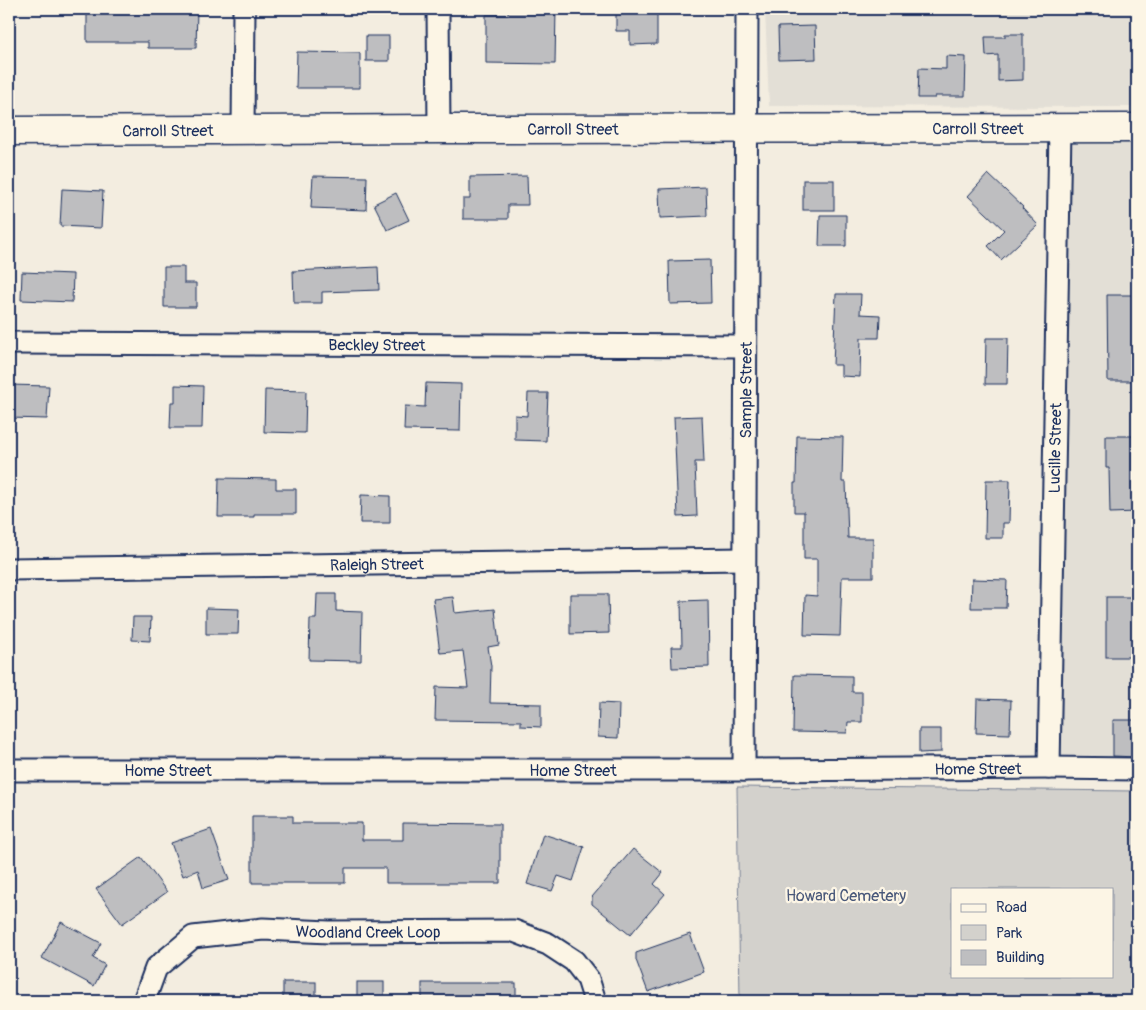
<svg xmlns="http://www.w3.org/2000/svg" width="1146" height="1010" viewBox="0 0 1146 1010" font-family="Pangolin,sans-serif">
<style>
.built{fill:#e3dfd6}
.green{fill:#d3d1cc;stroke:#778095;fill-rule:evenodd}
.building{fill:#bebec0;stroke:#1b2f5e}
.lines{fill:none;stroke-linecap:round;stroke-linejoin:round}
.minor-casing{stroke:#1b2f5e;stroke-width:25}
.secondary-casing{stroke:#1b2f5e;stroke-width:31}
.minor{stroke:#fcf5e5;stroke-width:21}
.secondary{stroke:#fcf5e5;stroke-width:28}
.labels{text-anchor:middle;stroke-width:4.5;stroke-linejoin:round;paint-order:stroke}
.street-label{font-size:16px;fill:#1b2f5e;stroke:#fcf5e5}
.park-label{font-size:16px;fill:#49587a;stroke:#fcf5e5}
</style>
<rect width="100%" height="100%" fill="#f3ede0"/>
<filter id="ink" filterUnits="userSpaceOnUse"><feTurbulence type="fractalNoise" baseFrequency=".02" numOctaves="2"/><feDisplacementMap in="SourceGraphic" scale="10" xChannelSelector="R" yChannelSelector="G"/><feConvolveMatrix kernelMatrix="1 2 1 2 8 2 1 2 1" color-interpolation-filters="sRGB"/></filter>
<g filter="url(#ink)">
<g class="built">
<path d="M765,9H1137V107L769,106Z"/>
<path d="M1071,141H1137V757L1061,755Z"/>
</g>
<path class="green" d="M737,787L1137,791V1001H740ZM952,889H1112V976H952Z"/>
<g class="building">
<path d="M87,9H197L196,48H148V42H87Z"/>
<path d="M508,9H556L555,64L486,63V15H508Z"/>
<path d="M616,9H657V44L630,45V31H616Z"/>
<path d="M815,26L816,59L779,60L778,27Z"/>
<path d="M1005,34H1023V80L998,81V55L986,56L985,37H1005Z"/>
<rect x="366" y="36" width="23" height="25"/>
<path d="M297,52L360,53V88H296Z"/>
<path d="M946,56L966,57L965,96H935V98H918L919,68L946,69Z"/>
<path d="M988,174L1023,207L1022,208L1038,225L1001,260L988,246L1004,230L968,196Z"/>
<path d="M313,176L367,177L366,210L311,208Z"/>
<path d="M527,176L528,205H508V219H463V199H470V177Z"/>
<rect x="803" y="180" width="31" height="30"/>
<path d="M706,187L707,216L660,218L659,189Z"/>
<path d="M62,189L103,191L101,228L60,226Z"/>
<path d="M396,193L409,220L387,230L374,204Z"/>
<path d="M820,215H846V246H819Z"/>
<path d="M710,260L711,303L670,304L669,261Z"/>
<path d="M164,267H184V283H196V307H164Z"/>
<path d="M378,267L379,290L322,292V303H294L293,271Z"/>
<path d="M22,272L73,274L72,302L21,300Z"/>
<path d="M836,294H861L860,314L880,315L879,338H861L860,377L841,376V365H833Z"/>
<path d="M1107,295H1137V381H1108Z"/>
<path d="M986,338H1008L1007,384H985Z"/>
<path d="M426,383L461,384L460,431L404,430L405,406L425,407Z"/>
<path d="M9,385L49,386L47,419L9,418Z"/>
<path d="M175,385L203,386L202,428H170L171,402H175Z"/>
<path d="M265,390L306,391L305,433L264,432Z"/>
<path d="M528,393H548L546,441L515,440V415L527,416Z"/>
<path d="M702,416L704,462H695L697,516L678,517L674,417Z"/>
<path d="M797,436L843,437L842,482H846L848,538H873V577H842L840,636L804,635L805,595L817,596V559H804V512H794V483H796Z"/>
<path d="M1106,436H1135V495H1137V512L1110,513L1109,468H1106Z"/>
<path d="M219,478L276,479V489H296V514H254V517H218Z"/>
<path d="M986,480H1010L1009,523H1003V538H985Z"/>
<path d="M361,495L390,496V523H360Z"/>
<path d="M972,579L1007,580L1006,608H971Z"/>
<path d="M317,594H336V611L362,612L361,661L309,660L310,619H316Z"/>
<path d="M570,594H608L609,633L570,634Z"/>
<path d="M453,597L455,613L495,609L499,645L488,647L491,666L490,703L541,704V727L521,726V721L435,720L436,687L468,688L463,651L440,653L433,599Z"/>
<rect x="1106" y="597" width="31" height="60"/>
<path d="M708,600L709,667L672,668L671,647H682L681,601Z"/>
<path d="M206,608L239,609L238,634H206Z"/>
<path d="M133,617H151L150,641L132,640Z"/>
<path d="M794,675L852,676V692H862V722H848L847,733L793,732Z"/>
<path d="M977,699L1011,700L1010,734L976,733Z"/>
<path d="M599,703L619,704L618,738L598,737Z"/>
<path d="M1113,720H1137V757L1113,756Z"/>
<path d="M919,729H941V752L919,753Z"/>
<path d="M252,816H293V823H362V840H403V823L500,824V883H386V868H345V883H252Z"/>
<path d="M211,829L229,880L203,888L198,870L183,876L171,843Z"/>
<path d="M543,834L584,847L573,881L558,876L552,891L527,884Z"/>
<path d="M633,849L663,873L654,884L665,894L630,935L592,904V897Z"/>
<path d="M141,857L167,892L122,924L96,889Z"/>
<path d="M61,922L101,943L93,958L105,965L94,986L42,958Z"/>
<path d="M690,934L704,972L648,992L636,960V953Z"/>
<rect x="283" y="982" width="33" height="19"/>
<rect x="357" y="982" width="27" height="19"/>
<rect x="422" y="983" width="94" height="18"/>
</g>
<g class="lines">
<g class="minor-casing">
<g id="minor">
<path d="M438,9L439,129"/>
<path d="M243,130L244,9"/>
<path id="s1" d="M9,343L745,346"/>
<path id="s2" d="M9,569L744,559"/>
<path id="s3" d="M1049,768L1060,128"/>
<path id="s4" d="M9,770H744L1049,768L1137,769"/>
<path id="s5" d="M744,770L747,9"/>
<path id="s6" d="M144,1001L156,968L193,937L263,929L329,932L514,931L548,944L574,961L588,979L595,1001"/>
</g>
</g>
<g class="secondary-casing">
<g id="secondary">
<path id="s7" d="M9,131L439,129L1137,128"/>
</g>
</g>
<use href="#minor" class="minor"/>
<use href="#secondary" class="secondary"/>
</g>
</g>
<g class="labels">
<g class="street-label">
<text dy="6" stroke="none"><textPath href="#s7" startOffset="969">Carroll Street</textPath></text>
<text dy="6" stroke="none"><textPath href="#s7" startOffset="564">Carroll Street</textPath></text>
<text dy="6" stroke="none"><textPath href="#s7" startOffset="159">Carroll Street</textPath></text>
<text dy="6" stroke="none"><textPath href="#s1" startOffset="368">Beckley Street</textPath></text>
<text dy="6" stroke="none"><textPath href="#s5" startOffset="380">Sample Street</textPath></text>
<text dy="6" stroke="none"><textPath href="#s3" startOffset="320">Lucille Street</textPath></text>
<text dy="6" stroke="none"><textPath href="#s2" startOffset="368">Raleigh Street</textPath></text>
<text dy="6" stroke="none"><textPath href="#s4" startOffset="969">Home Street</textPath></text>
<text dy="6" stroke="none"><textPath href="#s4" startOffset="159">Home Street</textPath></text>
<text dy="6" stroke="none"><textPath href="#s4" startOffset="564">Home Street</textPath></text>
<text dy="6" stroke="none"><textPath href="#s6" startOffset="259">Woodland Creek Loop</textPath></text>
</g>
<g class="park-label">
<text x="846" y="901">Howard Cemetery</text>
</g>
</g>
<rect width="1146" height="1010" fill="none" stroke="#fcf5e5" stroke-width="30"/>
<rect x="15" y="15" width="1116" height="980" fill="none" stroke="#1b2f5e" stroke-width="2" filter="url(#ink)"/>
<rect x="951" y="888" width="162" height="90" fill="#fcf5e5" stroke="#a2a6af"/>
<rect x="961" y="904" width="25" height="8" fill="#fcf5e5" stroke="#a2a6af"/>
<text x="996" y="912" font-size="15" fill="#1b2f5e">Road</text>
<rect x="961" y="925" width="25" height="15" fill="#d3d1cc" stroke="#a2a6af"/>
<text x="996" y="938" font-size="15" fill="#1b2f5e">Park</text>
<rect x="961" y="950" width="25" height="15" fill="#bebec0" stroke="#a2a6af"/>
<text x="996" y="962" font-size="15" fill="#1b2f5e">Building</text>
</svg>
